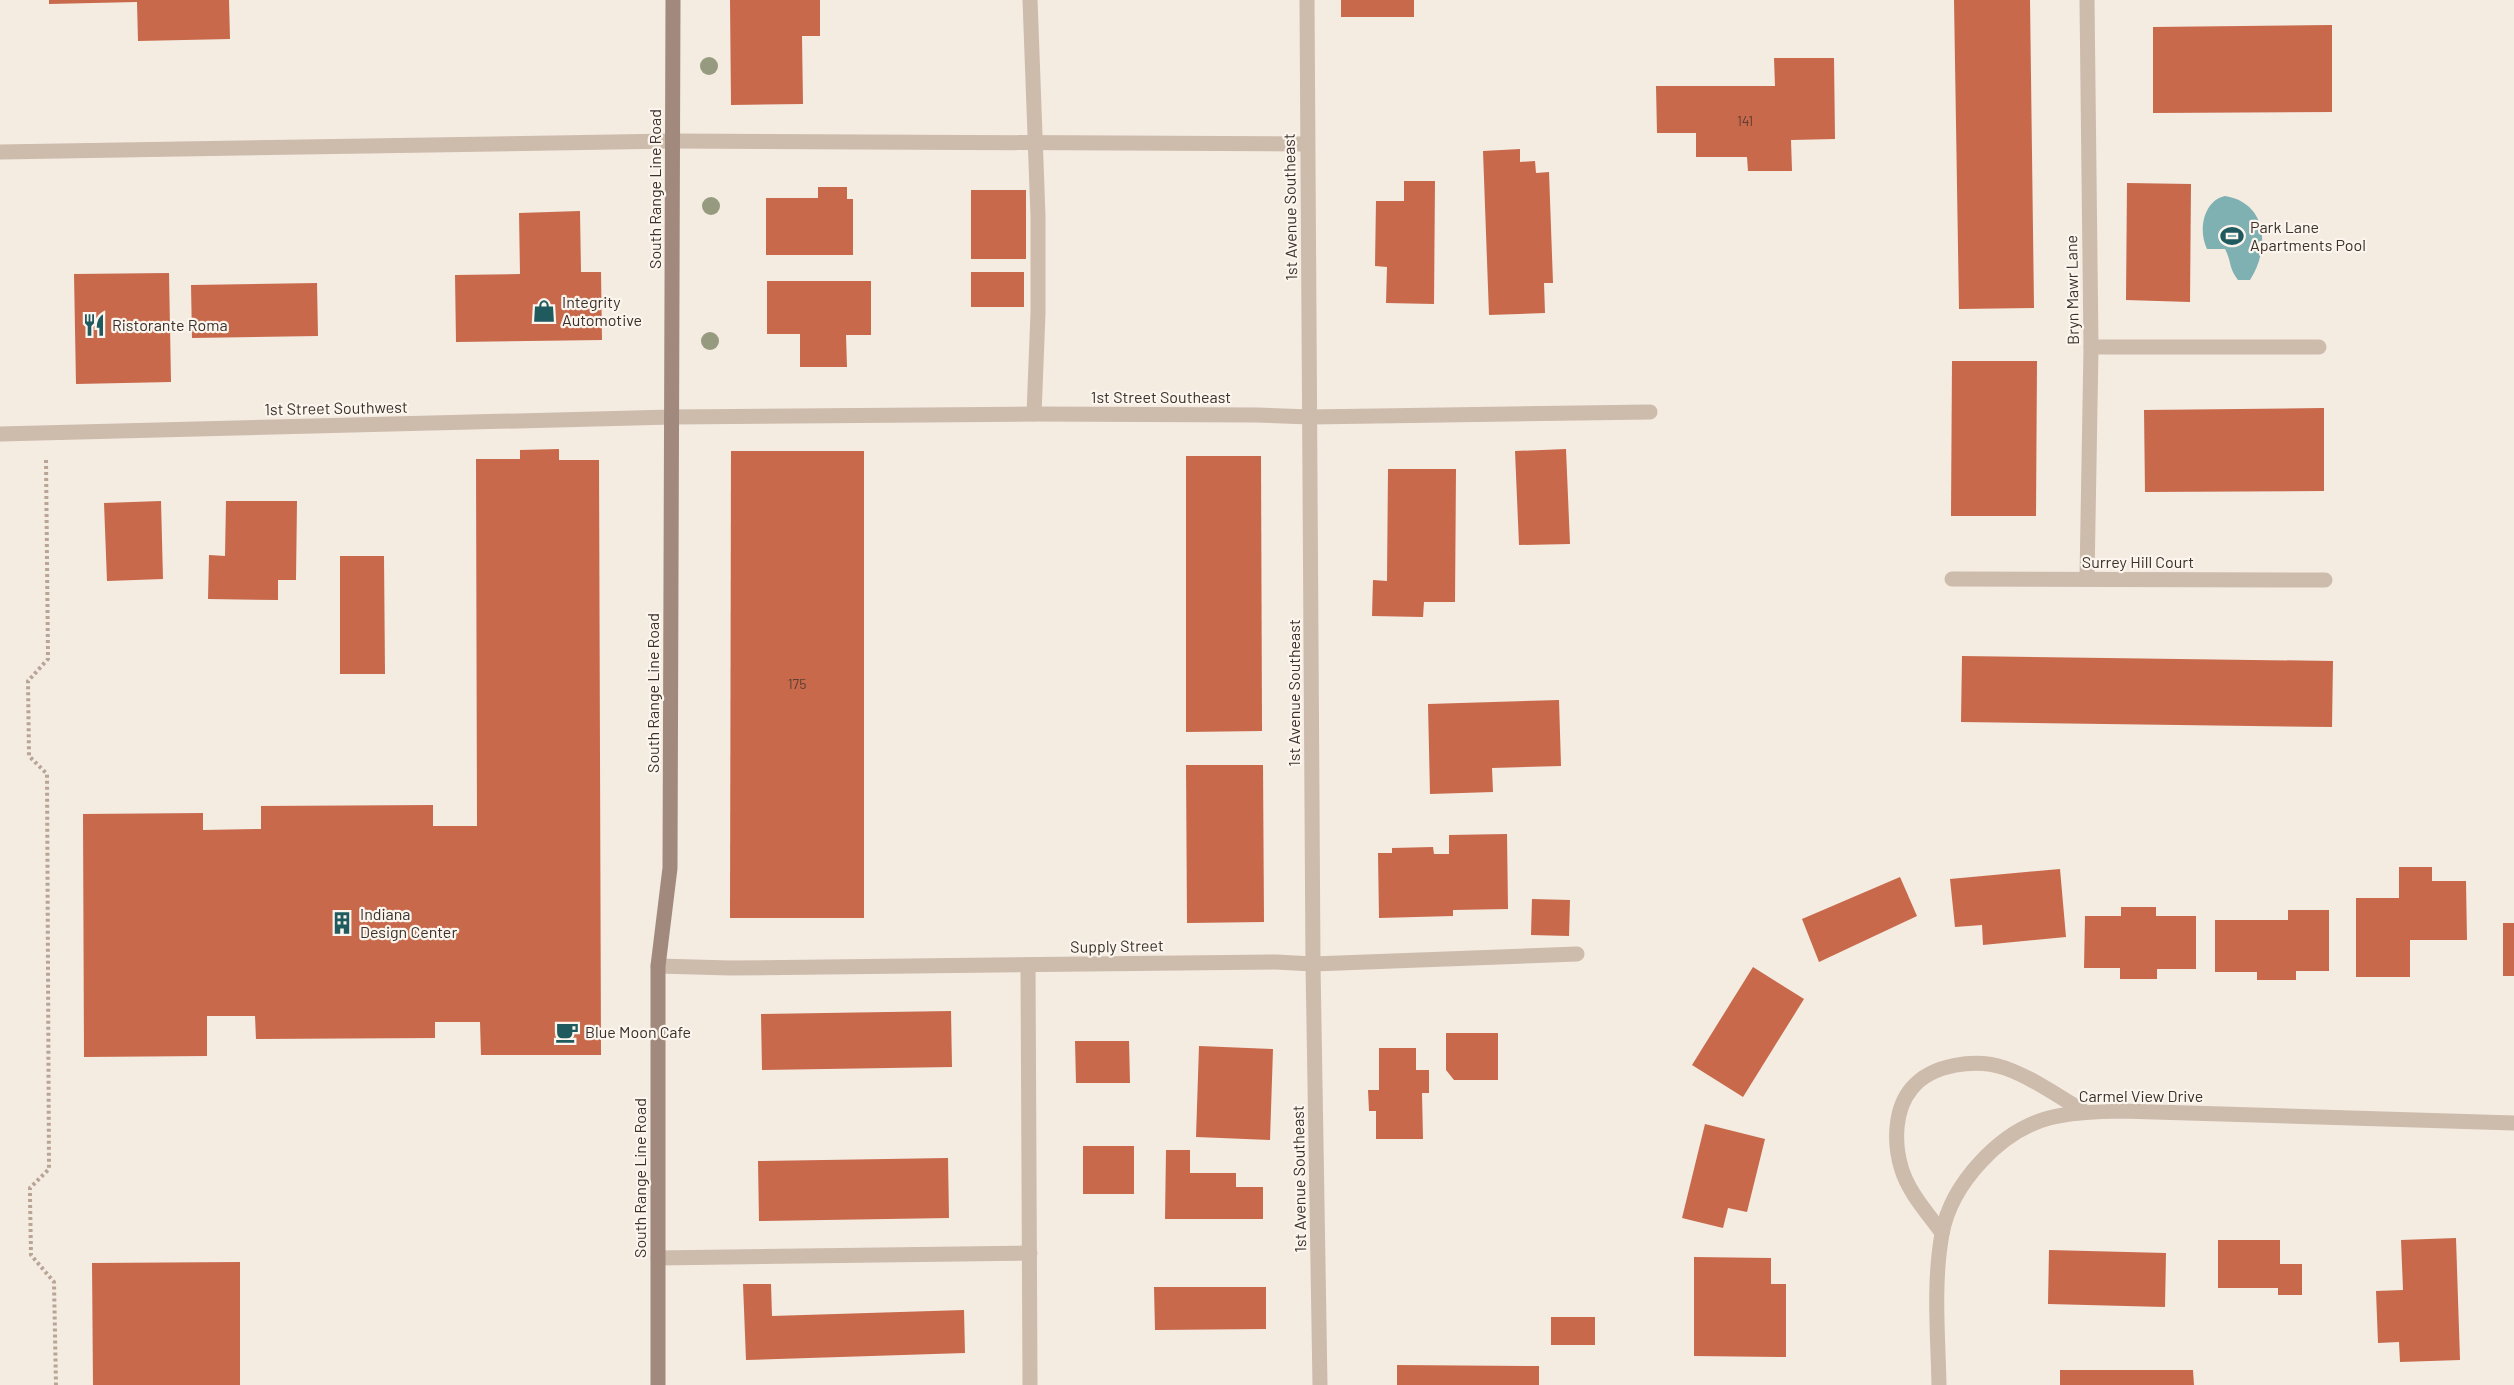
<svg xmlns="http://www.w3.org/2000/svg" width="2514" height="1385" viewBox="0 0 2514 1385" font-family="Barlow,sans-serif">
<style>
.water{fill:#7fb0b2}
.building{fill:#c8694b}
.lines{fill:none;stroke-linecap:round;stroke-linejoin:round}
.path{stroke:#b9a596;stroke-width:4;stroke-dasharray:3 3;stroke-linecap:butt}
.service{stroke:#cdbbac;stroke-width:15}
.minor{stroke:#cdbbac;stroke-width:15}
.secondary{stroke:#a18a7d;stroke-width:15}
.tree{fill:#969b7f}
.labels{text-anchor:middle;stroke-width:4.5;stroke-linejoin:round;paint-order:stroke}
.number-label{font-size:14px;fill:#5e3e33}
.street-label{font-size:16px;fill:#3b302b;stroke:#fbf5ee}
.poi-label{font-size:16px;fill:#3b302b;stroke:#fbf5ee;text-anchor:start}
</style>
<rect width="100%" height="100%" fill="#f4ebe1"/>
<path class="water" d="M2225,196C2268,203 2270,249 2250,280H2238C2228,267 2232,262 2225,249H2207C2198,231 2203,201 2225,196Z"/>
<g class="building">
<path d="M49,0H229L230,39L138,41L137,2L49,4Z"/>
<path d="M730,0H820V36H802L803,104L731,105Z"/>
<rect x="1341" y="0" width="73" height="17"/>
<path d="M1954,0H2030L2034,308L1959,309Z"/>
<path d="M2332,25V112L2153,113V27Z"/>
<path d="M1774,58H1834L1835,139L1791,140L1792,171H1748L1747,157H1696V133H1657L1656,86H1775Z"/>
<path d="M1520,149V162L1535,161L1536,173L1549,172L1553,283H1544L1545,313L1489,315L1483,151Z"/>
<path d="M1404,181H1435L1434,304L1386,303L1387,267L1375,266L1376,201H1404Z"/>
<path d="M2127,183L2191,184L2190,302L2126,300Z"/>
<path d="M818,187H847V199H853V255H766V198H818Z"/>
<rect x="971" y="190" width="55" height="69"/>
<path d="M580,211L581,272H601L602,340L456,342L455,275L520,274L519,213Z"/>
<rect x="971" y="272" width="53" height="35"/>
<path d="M169,273L171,382L76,384L74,274Z"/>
<path d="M767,281H871V335H846L847,367H800V334H767Z"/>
<path d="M317,283L318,336L192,338L191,285Z"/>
<path d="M1952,361H2037L2036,516H1951Z"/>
<path d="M2324,408V491L2145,492L2144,410Z"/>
<path d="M559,449V460H599L601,1055H481L480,1022H435V1038L256,1039L255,1016H207V1056L84,1057L83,814L203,813V830L261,829V806L433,805V826H477L476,459H520V450Z"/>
<path d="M1566,449L1570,544L1519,545L1515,451Z"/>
<path d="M731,451H864V918H730Z"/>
<path d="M1186,456H1261L1262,731L1186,732Z"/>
<path d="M1388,469H1456L1455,602H1424L1423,617L1372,616L1373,580L1387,581Z"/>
<path d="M161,501L163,579L107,581L104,503Z"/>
<path d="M226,501H297L296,580H278V600L208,599L209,555L225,556Z"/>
<path d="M340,556H384L385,674H340Z"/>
<path d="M1962,656L2333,661L2332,727L1961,722Z"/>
<path d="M1559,700L1561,766L1492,768L1493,792L1430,794L1428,704Z"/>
<path d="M1186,765H1263L1264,922L1187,923Z"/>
<path d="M1507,834L1508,909L1453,910V916L1379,918L1378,853H1392V848L1433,847L1434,854H1449V835Z"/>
<path d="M2399,867H2432V881H2466L2467,940H2410V977H2356V898H2399Z"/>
<path d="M2060,869L2066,937L1983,945L1982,925L1955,927L1950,879Z"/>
<path d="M1900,877L1917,916L1819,962L1802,919Z"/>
<path d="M1532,899L1570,900L1569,936L1531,935Z"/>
<path d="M2121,907H2156V916H2196V969H2157V979H2120V968H2084L2085,916H2121Z"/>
<path d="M2288,910H2329V971H2296V980H2257V972H2215V920H2288Z"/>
<rect x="2503" y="923" width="11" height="53"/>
<path d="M1753,967L1804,999L1743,1097L1692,1065Z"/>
<path d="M951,1011L952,1067L762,1070L761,1014Z"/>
<path d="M1446,1033H1498V1080H1454L1446,1070Z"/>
<path d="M1075,1041H1129L1130,1083H1076Z"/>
<path d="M1199,1046L1273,1049L1270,1140L1196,1137Z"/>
<path d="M1379,1048H1416V1070H1429V1093H1422L1423,1139H1376V1111H1369L1368,1090H1379Z"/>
<path d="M1705,1124L1765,1139L1747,1212L1728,1208L1723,1228L1682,1218Z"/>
<rect x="1083" y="1146" width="51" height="48"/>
<path d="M1166,1150H1190V1173H1236V1187H1263V1219H1165Z"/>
<path d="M948,1158L949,1218L759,1221L758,1161Z"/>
<path d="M2456,1238L2460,1360L2400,1362L2399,1342L2378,1343L2376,1291L2403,1290L2401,1240Z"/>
<path d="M2218,1240H2280V1264H2302V1295H2278V1288H2218Z"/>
<path d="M2049,1250L2166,1253L2165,1307L2048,1304Z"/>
<path d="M1694,1257L1771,1258V1284H1786V1357L1694,1356Z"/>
<path d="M240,1262V1385H93L92,1263Z"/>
<path d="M743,1284H771L772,1316L964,1310L965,1353L746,1360Z"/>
<path d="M1154,1287H1266V1329L1155,1330Z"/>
<rect x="1551" y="1317" width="44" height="28"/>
<path d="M1397,1365L1539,1366V1385H1397Z"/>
<path d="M2060,1370H2193L2194,1385H2060Z"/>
</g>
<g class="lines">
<path class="path" d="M46,460L48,659L28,681L29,756L47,774L49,1169L30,1188V1197L31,1255L54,1282L56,1385"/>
<g class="service">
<path d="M1030,0L1038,216V313L1034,414"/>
<path d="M0,152L673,141L1307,144"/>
<path d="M2091,347H2319"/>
<path d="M1313,964L1577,954"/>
<path d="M1028,965L1030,1385"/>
<path d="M1942,1233C1927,1212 1908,1192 1901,1167C1894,1143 1894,1109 1912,1088C1932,1064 1976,1058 2005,1068C2033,1078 2059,1097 2085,1112"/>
<path d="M658,1258L1030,1253"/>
</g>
<g class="minor">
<path d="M1307,0L1313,964L1320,1385"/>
<path d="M2087,0L2091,347L2087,579"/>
<path d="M0,434L672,417L1034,414L1257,415L1310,417L1650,412"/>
<path d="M1952,579L2325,580"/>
<path d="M658,966L730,968L1276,962L1313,964"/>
<path d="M1939,1385C1938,1335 1933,1283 1942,1234C1951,1184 2000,1131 2049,1118C2073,1112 2097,1112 2122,1111L2514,1123"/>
</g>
<path class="secondary" d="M658,1385V966L670,868L673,0"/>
</g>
<g class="tree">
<circle cx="709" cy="66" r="9"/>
<circle cx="711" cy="206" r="9"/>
<circle cx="710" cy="341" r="9"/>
</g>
<defs>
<g id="stadium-bare" transform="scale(1.8)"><path d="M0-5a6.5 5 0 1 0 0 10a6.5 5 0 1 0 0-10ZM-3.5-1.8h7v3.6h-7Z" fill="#1f5a5e" stroke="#fbf5ee" stroke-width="2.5" paint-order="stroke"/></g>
<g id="shop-bare" transform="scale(1.8)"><path d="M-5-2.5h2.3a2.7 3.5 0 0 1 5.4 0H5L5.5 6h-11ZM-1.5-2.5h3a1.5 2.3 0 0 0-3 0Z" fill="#1f5a5e" stroke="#fbf5ee" stroke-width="2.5" paint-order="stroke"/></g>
<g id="restaurant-bare" transform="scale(1.8)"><path d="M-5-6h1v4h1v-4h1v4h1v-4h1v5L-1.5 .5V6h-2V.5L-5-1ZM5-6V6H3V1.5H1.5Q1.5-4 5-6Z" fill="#1f5a5e" stroke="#fbf5ee" stroke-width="2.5" paint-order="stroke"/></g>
<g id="building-bare" transform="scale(1.8)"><path d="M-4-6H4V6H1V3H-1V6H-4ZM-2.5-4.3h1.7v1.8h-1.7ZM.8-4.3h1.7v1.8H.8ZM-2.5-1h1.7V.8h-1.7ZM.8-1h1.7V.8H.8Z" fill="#1f5a5e" stroke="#fbf5ee" stroke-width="2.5" paint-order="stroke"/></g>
<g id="cafe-bare" transform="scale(1.8)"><path d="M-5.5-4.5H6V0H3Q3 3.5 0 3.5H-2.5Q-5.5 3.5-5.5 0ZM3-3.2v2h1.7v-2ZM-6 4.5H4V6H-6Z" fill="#1f5a5e" stroke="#fbf5ee" stroke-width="2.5" paint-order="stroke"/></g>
</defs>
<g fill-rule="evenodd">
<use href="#stadium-bare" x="2232" y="236"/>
<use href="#shop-bare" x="544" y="311"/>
<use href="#restaurant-bare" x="94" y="325"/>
<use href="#building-bare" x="342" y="923"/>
<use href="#cafe-bare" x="567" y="1032"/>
</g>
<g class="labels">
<g class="number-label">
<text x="1745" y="126">141</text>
<text x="797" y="689">175</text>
</g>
<g class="street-label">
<text transform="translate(655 189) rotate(-90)" y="6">South Range Line Road</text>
<text transform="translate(1290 207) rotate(-91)" y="6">1st Avenue Southeast</text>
<text transform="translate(2072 290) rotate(-91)" y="6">Bryn Mawr Lane</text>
<text x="1161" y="403">1st Street Southeast</text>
<text transform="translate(336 408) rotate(-1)" y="6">1st Street Southwest</text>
<text x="2138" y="568">Surrey Hill Court</text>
<text transform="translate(653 693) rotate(-90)" y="6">South Range Line Road</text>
<text transform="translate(1294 693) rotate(-90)" y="6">1st Avenue Southeast</text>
<text transform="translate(1117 946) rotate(-1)" y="6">Supply Street</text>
<text x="2141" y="1102">Carmel View Drive</text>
<text transform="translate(640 1178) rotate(-90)" y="6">South Range Line Road</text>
<text transform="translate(1299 1179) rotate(-91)" y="6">1st Avenue Southeast</text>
</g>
<g class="poi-label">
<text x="2250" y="233">Park Lane<tspan x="2250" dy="18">Apartments Pool</tspan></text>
<text x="562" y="308">Integrity<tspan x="562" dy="18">Automotive</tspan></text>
<text x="112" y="331">Ristorante Roma</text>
<text x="360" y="920">Indiana<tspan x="360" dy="18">Design Center</tspan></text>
<text x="585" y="1038">Blue Moon Cafe</text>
</g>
</g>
</svg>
